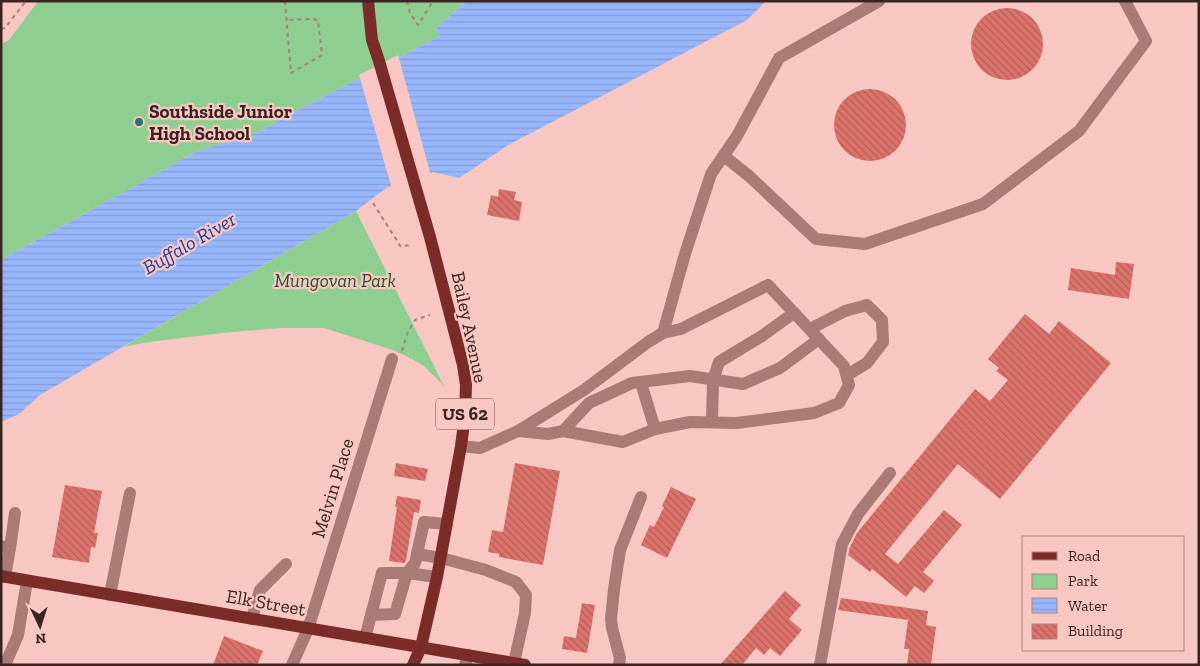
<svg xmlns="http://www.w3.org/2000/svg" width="1200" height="666" viewBox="0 0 1200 666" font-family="'Zilla Slab',serif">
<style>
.green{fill:#8fce91}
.water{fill:url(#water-rules)}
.pier{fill:#f8c7c1}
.building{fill:url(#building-back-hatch)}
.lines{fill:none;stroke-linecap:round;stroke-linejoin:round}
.path{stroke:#a6807c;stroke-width:2;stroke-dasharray:4 4;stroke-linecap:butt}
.minor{stroke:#a97a76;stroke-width:12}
.major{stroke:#7b2c29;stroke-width:12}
.poi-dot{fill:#256f77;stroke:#f8c7c1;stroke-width:2}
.labels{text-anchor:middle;stroke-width:4.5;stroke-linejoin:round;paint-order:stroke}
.shield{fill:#f8c7c1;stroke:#735451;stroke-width:1}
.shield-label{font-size:18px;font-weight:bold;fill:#3a2321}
.poi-label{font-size:19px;font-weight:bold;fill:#3a2321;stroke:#f8c7c1;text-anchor:start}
.park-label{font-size:19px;font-style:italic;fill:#1f5525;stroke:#f8c7c1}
.street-label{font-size:19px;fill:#3a2321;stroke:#f8c7c1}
.water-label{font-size:20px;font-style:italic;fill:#1e3e9e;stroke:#f8c7c1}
</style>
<defs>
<pattern id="water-rules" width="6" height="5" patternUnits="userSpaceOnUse" patternTransform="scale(1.25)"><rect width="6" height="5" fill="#97b6fb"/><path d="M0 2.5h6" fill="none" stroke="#839cd7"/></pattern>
<pattern id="building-back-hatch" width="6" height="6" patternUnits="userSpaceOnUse" patternTransform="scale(1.25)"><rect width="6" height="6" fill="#db736c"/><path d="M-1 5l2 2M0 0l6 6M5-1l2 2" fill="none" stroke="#b35e58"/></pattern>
</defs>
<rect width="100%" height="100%" fill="#f8c7c1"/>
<g class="green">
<path d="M38,1H467L436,28L440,36L295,112L259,132L198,151L1,260V44L9,40Z"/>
<path d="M356,211L444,386L424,366L412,359L393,350L324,328H281L222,333L149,342L123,347Z"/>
</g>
<path class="water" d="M467,1H766L747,20L510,144L459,178L433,172L386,188L356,211L40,395L19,414L1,422V260L198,151L259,132L295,112L440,36L436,28Z"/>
<path class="pier" d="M398,55L431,176L392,189L359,75Z"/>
<g class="building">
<circle cx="1007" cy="44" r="36"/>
<circle cx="870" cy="125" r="36"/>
<path d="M499,189L516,192L514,200L522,202L519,221L487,215L491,195L498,197Z"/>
<path d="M1116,262L1134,264L1129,299L1068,290L1071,268L1115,275Z"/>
<path d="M1025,314L1049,334L1059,321L1111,363L1000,499L958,464L885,554L898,564L944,510L962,525L923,572L934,581L924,593L915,586L906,597L872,569L870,572L848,555L850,547L857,533L975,389L990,401L1008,380L996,371L999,368L988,359Z"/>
<path d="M396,463L428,469L425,481L394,476Z"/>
<path d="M515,463L560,471L543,565L499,557V554L488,552L492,530L503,532Z"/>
<path d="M65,485L102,491L94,533H98L95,548L91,547L89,563L52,557Z"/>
<path d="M671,487L696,499L667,558L641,545L650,525L654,527L664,507L662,506Z"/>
<path d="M397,496L421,500L419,513L414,512L406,561L404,563L389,561L397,507H395Z"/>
<path d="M785,591L801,605L789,619L802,630L780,656L770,648L764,655L756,648L742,665H720Z"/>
<path d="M841,598L928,611L926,625L936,627L931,665H907L909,649H904L908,620L838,610Z"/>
<path d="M582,603L595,605L587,653L562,649L564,636L576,638Z"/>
<path d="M224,636L263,651L257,665H213Z"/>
</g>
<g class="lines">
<g class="path">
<path d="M285,1L291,73L322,55L318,20L311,19L287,20"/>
<path d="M407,1L410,13L418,25L433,1"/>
<path d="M1,29L5,28L26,1"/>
<path d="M373,203L401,247L409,245"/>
<path d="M402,351L407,334L415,320L430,315"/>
</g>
<g class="minor">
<path d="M724,156L749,176L816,239L865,244L983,204L1079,131L1146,41L1125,1"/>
<path d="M810,329L845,311L867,305L882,320L883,342L867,363L847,375"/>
<path d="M641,383L655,429"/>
<path d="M712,422L713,380L719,362L762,336L794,313"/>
<path d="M518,431L548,434L563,431L623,442L655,429L690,422L737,423L814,413L839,403L849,385L844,366L768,285L681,329L663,333"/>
<path d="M563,431L589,403L632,383L690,376L743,384L780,368L819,339"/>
<path d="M461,446L480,448L518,431L584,390L648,342L663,333L685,254L711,174L737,136L779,58L879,1"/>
<path d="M1,546L10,548L5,577"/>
<path d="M10,548L15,513"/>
<path d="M417,554L441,558L486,570L516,582L526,595L525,613L514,663"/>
<path d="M110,595L130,493"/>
<path d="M371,615L395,614L407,573L415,563L424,522L447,524"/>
<path d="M252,619L260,590L286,564"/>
<path d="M365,638L382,573H407L437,577"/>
<path d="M5,665L18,635L27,581"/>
<path d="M292,665L308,629L392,359"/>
<path d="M465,665L468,655"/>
<path d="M619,665L620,658L612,628L611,619L614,589L620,550L641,497"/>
<path d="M820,665L842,544L858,514L890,473"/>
</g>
<g class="major">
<path d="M368,1L372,40L379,61L430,237L463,365L466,385L465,416L461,446L437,577L421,647L413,665"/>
<path d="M1,576L525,665"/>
</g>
</g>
<circle class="poi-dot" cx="139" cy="122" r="5"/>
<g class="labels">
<rect class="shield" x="436" y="398.5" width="58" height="31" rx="4"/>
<g class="shield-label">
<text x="465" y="420">US 62</text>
</g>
<g class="poi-label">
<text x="149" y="118">Southside Junior<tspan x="149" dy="22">High School</tspan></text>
</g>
<g class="park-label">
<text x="335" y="287">Mungovan Park</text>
</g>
<g class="street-label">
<text transform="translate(470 327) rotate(78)" y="7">Bailey Avenue</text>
<text transform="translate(332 488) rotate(-73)" y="7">Melvin Place</text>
<text transform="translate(266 602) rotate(10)" y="7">Elk Street</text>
</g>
<g class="water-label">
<text transform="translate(189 243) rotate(-30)" y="7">Buffalo River</text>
</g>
</g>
<rect width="1200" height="666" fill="none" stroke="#3a2321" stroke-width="5"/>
<rect x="1022" y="536" width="162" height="115" fill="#f8c7c1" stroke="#ac8581"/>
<rect x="1032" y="552" width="25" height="8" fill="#7b2c29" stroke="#ac8581"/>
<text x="1068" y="561" font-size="15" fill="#3a2321">Road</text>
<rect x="1032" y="574" width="25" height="15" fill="#8fce91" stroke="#ac8581"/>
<text x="1068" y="586" font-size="15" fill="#3a2321">Park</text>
<rect x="1032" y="598" width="25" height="15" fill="url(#water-rules)" stroke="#ac8581"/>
<text x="1068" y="611" font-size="15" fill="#3a2321">Water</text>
<rect x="1032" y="624" width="25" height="15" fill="url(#building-back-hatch)" stroke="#ac8581"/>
<text x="1068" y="636" font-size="15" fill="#3a2321">Building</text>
<g transform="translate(40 626) rotate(176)" stroke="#f8c7c1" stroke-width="4" paint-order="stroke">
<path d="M0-4L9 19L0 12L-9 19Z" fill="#3a2321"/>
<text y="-8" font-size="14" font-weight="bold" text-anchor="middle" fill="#3a2321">N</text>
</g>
</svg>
